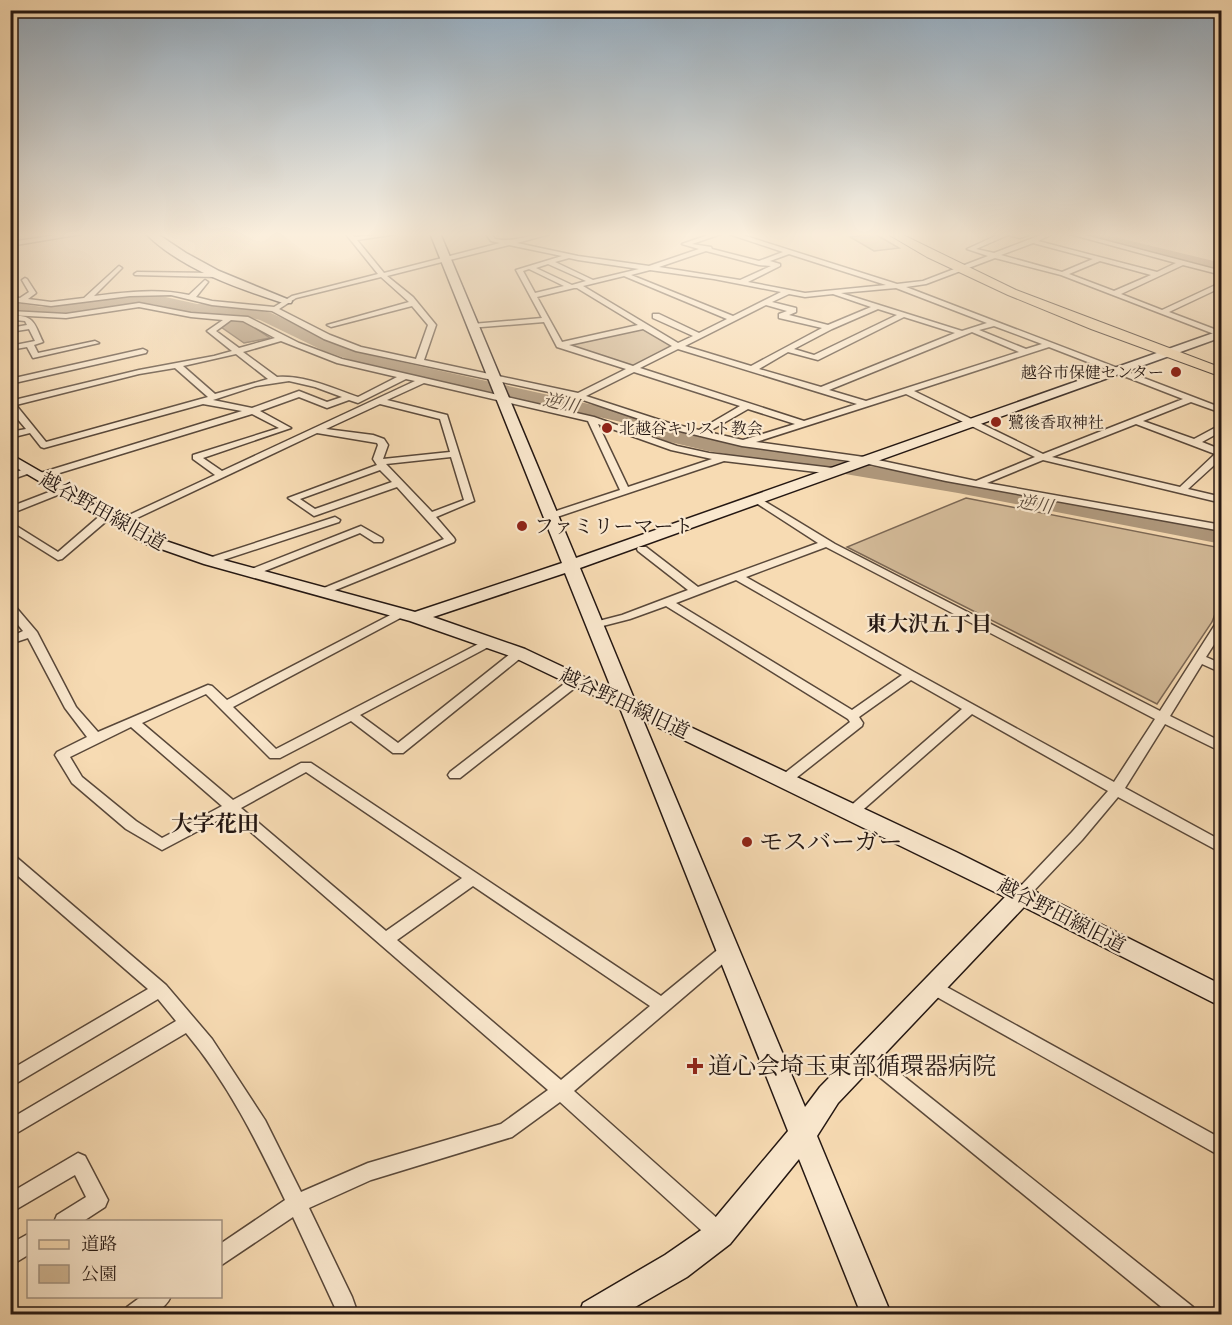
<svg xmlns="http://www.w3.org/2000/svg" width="1232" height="1325" viewBox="0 0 1232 1325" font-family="'IM FELL French Canon','Noto Serif JP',serif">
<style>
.green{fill:#d3ba98;stroke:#7c6855;stroke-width:1.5}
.water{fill:#af987c;stroke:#776452;stroke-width:1.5}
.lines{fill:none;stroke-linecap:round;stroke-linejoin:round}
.river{fill:#af987c;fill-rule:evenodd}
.street-casing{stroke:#59483a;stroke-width:3}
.secondary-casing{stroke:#241712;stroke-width:3}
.primary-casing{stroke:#241712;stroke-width:2}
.street{fill:#fae8ce;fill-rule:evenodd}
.secondary{fill:#fae8ce;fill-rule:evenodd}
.primary{fill:#f7dbb3;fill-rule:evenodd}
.poi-dot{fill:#8f2418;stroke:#fae8ce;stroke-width:2}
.labels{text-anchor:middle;stroke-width:4.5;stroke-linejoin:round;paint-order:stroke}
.far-poi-label{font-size:16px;fill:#241712;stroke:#fae8ce;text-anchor:start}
.far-water-label{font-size:18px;font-style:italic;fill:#5c4b3c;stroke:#fae8ce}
.street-label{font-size:20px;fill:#241712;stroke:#fae8ce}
.poi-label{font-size:20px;fill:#241712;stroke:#fae8ce;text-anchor:start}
.neighbourhood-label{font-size:21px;font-weight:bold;fill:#241712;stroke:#fae8ce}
.quarter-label{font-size:22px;font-weight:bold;fill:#241712;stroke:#fae8ce}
.near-poi-label{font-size:24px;fill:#241712;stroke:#fae8ce;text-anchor:start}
</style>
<rect width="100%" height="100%" fill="#f7dbb3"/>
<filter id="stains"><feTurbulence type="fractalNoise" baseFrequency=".00333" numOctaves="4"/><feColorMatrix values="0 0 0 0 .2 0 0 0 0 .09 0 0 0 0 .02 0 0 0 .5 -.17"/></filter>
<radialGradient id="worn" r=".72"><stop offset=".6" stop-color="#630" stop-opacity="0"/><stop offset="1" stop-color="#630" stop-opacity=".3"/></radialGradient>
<g class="green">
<path d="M875,234L899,248L874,251L850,237Z"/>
<path d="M644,328L674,346L634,367L566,346Z"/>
<path d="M966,498L1221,548V598L1212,622L1157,704L847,547Z"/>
</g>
<path class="water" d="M233,319L245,321L270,338L244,343L221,327Z"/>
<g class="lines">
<g class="river">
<path d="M1073,233H1098L1222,263V272L1075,236Z"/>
<path d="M152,294L197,304L239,305L271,313L336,343L374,356L634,414L679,432L708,439L958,481L1222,530V544L958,493L708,451L666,441L621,422L363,364L324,351L260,320L239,315L197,314L152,304L42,317L10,312V302L42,307Z"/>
</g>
<g class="street-casing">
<g id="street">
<path d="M71,233H88L10,246V242Z"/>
<path d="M345,233H351L354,237L403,233L357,240L384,273L500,243L491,241L485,233H491L495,239C518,243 531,233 553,233L517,243L578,256L649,266L699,249L682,244L714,233H724L692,244L711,247L712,249L759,261L783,252L726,233H736L897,284L923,281L988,256L967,249L1002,233H1032L1020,238L1008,235L976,249L994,253L1046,233H1055L1038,241L1157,272L1176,263L1066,233H1077L1222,271V275L1183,265L1121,294L1162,310L1222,282V287L1169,312L1222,332V337L1061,275L995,258L926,284L906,287L1222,408V413L1191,402L1143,421L1194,439L1222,424V431L1202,442L1222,450V458L1188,489L1222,497V503L1043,460L987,483L1222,525V531L946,481L864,463L742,446L663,427L577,398L356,351L324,339L272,311L212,305L171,295L130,296L51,306L10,301V297L20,298L29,292L22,280L25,278L27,279L36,293L28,299L51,302L84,298L119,266L122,268L94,296C126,292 158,288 189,295L205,280L208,282L196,297L212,301L274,307L292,296L378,274ZM1033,243L1093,259L1062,272L1001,255ZM509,245L562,256L516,270L542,318L472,324H469V328L544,322L557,347L626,369L578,393L424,360L436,325L413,297L387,276ZM706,251L759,265L771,266L740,280L659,267ZM789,254L886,285L805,293L748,282L780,266V264L770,261ZM569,258L578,260L639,269L593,280L555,262ZM1100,261L1151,275L1114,291L1069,274ZM548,264L586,281L572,285L536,268ZM529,269L564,286L535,293L523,271ZM650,270L714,279L781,292L733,316L631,275ZM624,276L727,319L699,333L659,314H653V318L693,336L678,343L583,286ZM381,277L409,302L327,325L331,327L412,306L428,325L416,359L361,347L330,335L279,309L296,298ZM574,288H577L638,325L562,342L537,297ZM896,288L987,323L962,331L841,293ZM789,294L805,297L833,294L871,307L828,325L789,315L796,312V308L772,302ZM766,305L787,311L779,314V318L822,328L751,366L685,346ZM878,309L897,315L814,355L794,349L832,329ZM904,317L955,333L821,387L759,369L788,352L818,360ZM994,326L1042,344L1026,349L979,330ZM643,329L672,346L633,366L569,345ZM972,332L1019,352L866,401L829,390ZM1049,347L1183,399L1043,454L914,391ZM678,349L857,404L804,421L640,368ZM634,372L740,406L699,430L669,423L586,396ZM906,394L1035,457L976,481L864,457L756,442ZM748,409L795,424L743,440L708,432ZM1136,424L1215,454L1180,487L1052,457Z"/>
<path d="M137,272L216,273L219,275L216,277L135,275L134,274Z"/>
<path d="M139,303L191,313L248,317L299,343L342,359L594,417L677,446L709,453L833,468L838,471L833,474L724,461L551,519L546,516L547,514L620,490L588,421L424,383L387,400L447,415L474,501L436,517L454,538L455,540L454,542L323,595L317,592L319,590L444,539L397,487L314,516L288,498L377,465L373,459L378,445L377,443L317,433L118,527L113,524L114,522L215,475L193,459V455L279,428L252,414L40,479L37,478V474L242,411L203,404L44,448L41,447L30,433L10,438V432L26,429L10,410V401L139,370L214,356L232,351L207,331L223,320L191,317L139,307L66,318L10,315V311L66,314ZM231,320L243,321L275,338L239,348L216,331ZM281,341L337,363L397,377L358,397C332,388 305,375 277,377L243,352ZM236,354L268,379L215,394L183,366ZM175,368L208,397L46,442L16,405L139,374ZM406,379L415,381L222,471L203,458L291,428L260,411L299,397L327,408L349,400L358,403ZM289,381L315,387L342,397L327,402L299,391L252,408L213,400L256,386ZM380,404L440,419L450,452L383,459L388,445L384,439L373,435L326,429ZM598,424L671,450L712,459L628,487ZM451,457L464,500L432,512L386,464ZM380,470L392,482L315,509L300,499Z"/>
<path d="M15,316C35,315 35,326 43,342L34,345L38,353L95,341L99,343L33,358L27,347L10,350V346L35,341L29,329L10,332V328L27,325L25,321L15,320Z"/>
<path d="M143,349L147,351L146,353L10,384V379Z"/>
<path d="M30,467L33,468V472L10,480V474Z"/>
<path d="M62,487L65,488V492L10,514V507Z"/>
<path d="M756,496L835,544L1160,711L1218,620L1222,619V632L1206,657L1222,664V673L1202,664L1170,716L1222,742V752L1165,724L1125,788L1222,841V853L1118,797L1082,840L1026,899L1021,901L1016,899L1013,895L1016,891L1072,832L1108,791L972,714L857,815H847L845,812L847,809L962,709L911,680L859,717L863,723L862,726L791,782H781L779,779L781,776L850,722L848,719L666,606L630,619L595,628L589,625L591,623L622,615L688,590L638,551L637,549L638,547H646L698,587L818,543L753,501L751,499ZM826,547L1155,719L1114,782L914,672L746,577ZM736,580L902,675L852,710L676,603Z"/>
<path d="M106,513L110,514V518L62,559L58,560L10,530V522L58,552L102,514Z"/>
<path d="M335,517L340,520L339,522L214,563H206L205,561L206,559Z"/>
<path d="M361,526L382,538L383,540L382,542H374L360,533L257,574H249L248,572L249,570Z"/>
<path d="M10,604L14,605L37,632L76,707L98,732L208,685L212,686L227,700L398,611H406L408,613L406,615L233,707L276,749L486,640H494L496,642L494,644L360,715L398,743L515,650H523L525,653L523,656L403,753H393L351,721L280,758H270L206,694L142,723L233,800L301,763H311L661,996L721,947L727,945L733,947L735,951L733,955L574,1091L727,1227L730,1234L727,1241L720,1244L713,1241L560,1102L512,1137L371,1180L309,1208L352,1297L358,1314H338L293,1217L220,1266V1244L285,1200C257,1142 228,1083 186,1033L10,1137V1119L176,1021L158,999L10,1087V1070L148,989L10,869V855L15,856L166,985L212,1039L265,1120L301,1192L368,1163L501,1124L548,1090L230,814L162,850L126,829L72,783L55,755L57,752L87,737L65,708L28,638L10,644V637L23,631L10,615ZM131,727L222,806L162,838L136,821L82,777L70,757ZM306,772L462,878L386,931L241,808ZM473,886L650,1006L561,1080L397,940Z"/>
<path d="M577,676L581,677L583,680L581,683L460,778H450L448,775L450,772L573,677Z"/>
<path d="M934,980L1222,1139V1157L928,992L926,987L928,982Z"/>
<path d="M866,1048L872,1051L1193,1307L1196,1314H1170L860,1061L857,1056L860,1051Z"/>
<path d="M78,1153L85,1156L108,1200L105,1207L82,1222H54L57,1215L86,1197L75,1175L10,1213V1193Z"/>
<path d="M28,1234V1255L10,1266V1244Z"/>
<path d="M142,1296H171C163,1316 142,1314 124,1314L127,1307Z"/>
</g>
</g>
<g class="secondary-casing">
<g id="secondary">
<path d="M145,233H156L186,253L219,271L292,301L291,303H283C237,288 181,269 145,233Z"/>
<path d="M430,233H440L576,558L1222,330V337L580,568L635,701L956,852L1222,985V1007L1024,907L838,1103L817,1136L891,1314H861L799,1159L730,1244L687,1277L623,1314H579L583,1303L665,1255L710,1224L788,1131L620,708L513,657L410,621L204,564L144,543L10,464V454L154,537L216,558L415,612L562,563ZM565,573L612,690L525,649L433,617ZM643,720L1005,897L820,1087L805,1107Z"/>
</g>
</g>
<g class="primary-casing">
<path id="primary" d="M886,233H899L1016,290L1222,368V377L1091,329L1008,295L927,257Z"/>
</g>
<use href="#street" class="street"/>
<use href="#secondary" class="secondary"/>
<use href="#primary" class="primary"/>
</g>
<linearGradient id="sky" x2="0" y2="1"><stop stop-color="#91a9bd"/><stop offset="0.56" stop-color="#fbefdd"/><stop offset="1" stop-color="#fbefdd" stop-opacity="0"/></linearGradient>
<rect width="1232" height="419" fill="url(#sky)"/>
<g class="poi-dot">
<circle cx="1176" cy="372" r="6"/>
<circle cx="996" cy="422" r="6"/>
<circle cx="607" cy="428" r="6"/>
<circle cx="522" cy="526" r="6"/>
<circle cx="747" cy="842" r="6"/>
<path d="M692 1057h6v6h6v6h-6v6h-6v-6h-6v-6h6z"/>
</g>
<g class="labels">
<g class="far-poi-label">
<text x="1164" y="378" text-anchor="end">越谷市保健センター</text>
<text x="1008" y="428">鷺後香取神社</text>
<text x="619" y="434">北越谷キリスト教会</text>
</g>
<g class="far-water-label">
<text transform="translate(561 403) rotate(13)" y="6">逆川</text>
<text transform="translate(1035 504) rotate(10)" y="6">逆川</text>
</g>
<g class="street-label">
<text transform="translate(103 511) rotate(29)" y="7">越谷野田線旧道</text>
<text transform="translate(625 703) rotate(25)" y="7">越谷野田線旧道</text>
<text transform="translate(1062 915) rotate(27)" y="7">越谷野田線旧道</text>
</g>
<g class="poi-label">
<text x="534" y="533">ファミリーマート</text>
</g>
<g class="neighbourhood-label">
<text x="929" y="631">東大沢五丁目</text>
</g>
<g class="quarter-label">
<text x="215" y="831">大字花田</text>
</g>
<g class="near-poi-label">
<text x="759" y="850">モスバーガー</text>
<text x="708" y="1074">道心会埼玉東部循環器病院</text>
</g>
</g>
<rect width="1232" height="1325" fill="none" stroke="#f7dbb3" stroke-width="36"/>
<rect x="12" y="12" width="1208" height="1301" fill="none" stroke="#241712" stroke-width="3"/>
<rect x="18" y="18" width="1196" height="1289" fill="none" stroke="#241712" stroke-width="1.5"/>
<rect x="27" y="1220" width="195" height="78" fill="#fae8ce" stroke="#a49483" stroke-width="1.5"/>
<rect x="39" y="1240" width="30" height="9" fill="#f7dbb3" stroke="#a49483" stroke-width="1.5"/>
<text x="81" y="1250" font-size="18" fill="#241712">道路</text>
<rect x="39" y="1265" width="30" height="18" fill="#d3ba98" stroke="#a49483" stroke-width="1.5"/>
<text x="81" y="1280" font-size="18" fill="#241712">公園</text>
<rect width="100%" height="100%" filter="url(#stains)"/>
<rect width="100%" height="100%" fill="url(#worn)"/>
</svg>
